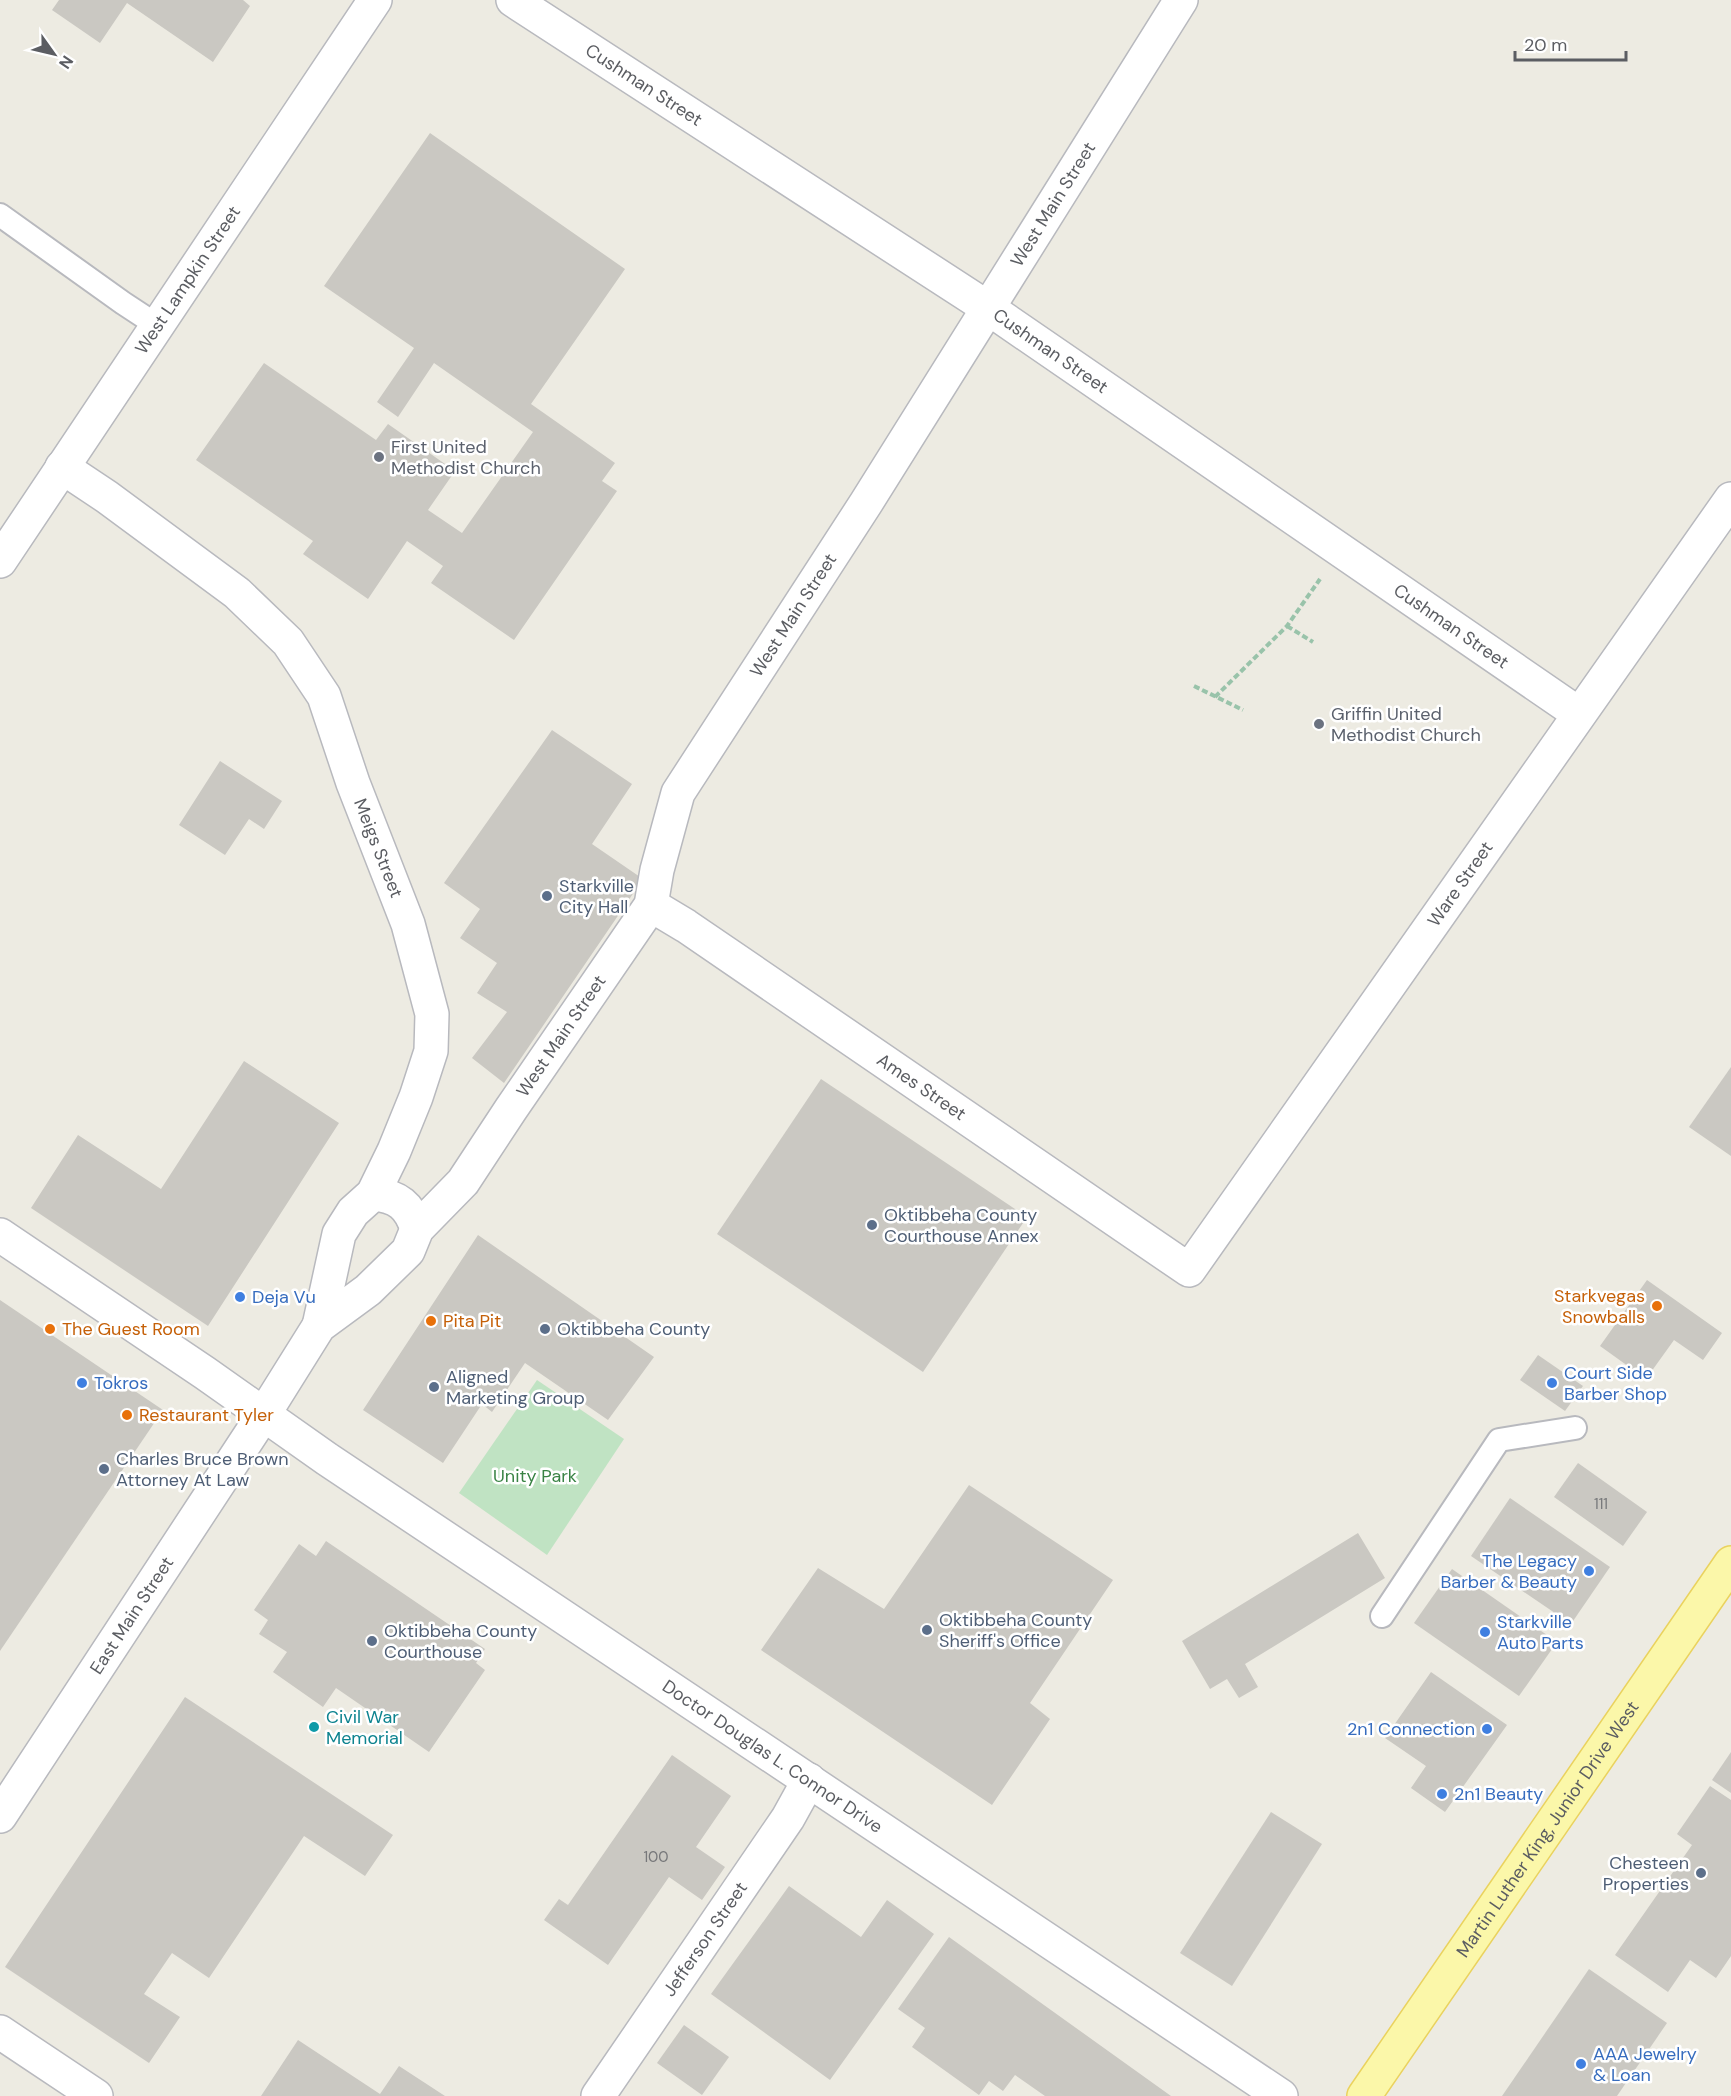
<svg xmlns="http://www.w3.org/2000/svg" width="1731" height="2096" viewBox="0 0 1731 2096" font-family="'DM Sans',sans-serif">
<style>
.green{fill:#c0e3c3}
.building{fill:#cac8c2}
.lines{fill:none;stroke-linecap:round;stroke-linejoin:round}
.service-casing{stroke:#b8b9be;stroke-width:26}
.minor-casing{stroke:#b8b9be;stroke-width:36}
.tertiary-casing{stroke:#b8b9be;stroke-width:36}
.primary-casing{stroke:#ead25e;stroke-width:36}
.path{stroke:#99c3aa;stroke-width:4;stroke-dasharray:6 3;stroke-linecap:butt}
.service{stroke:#fff;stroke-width:22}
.minor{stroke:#fff;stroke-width:33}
.tertiary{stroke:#fff;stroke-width:33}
.primary{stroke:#fbf7a9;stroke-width:33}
.worship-dot{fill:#6b7280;stroke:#fff;stroke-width:2}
.service-dot{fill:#5c6f8a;stroke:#fff;stroke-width:2}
.shop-dot{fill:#3f7fe0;stroke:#fff;stroke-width:2}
.food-dot{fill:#e8710a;stroke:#fff;stroke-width:2}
.culture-dot{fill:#0f9aa8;stroke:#fff;stroke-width:2}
.labels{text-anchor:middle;stroke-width:5;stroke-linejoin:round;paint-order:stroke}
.number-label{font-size:15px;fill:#77787a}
.street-label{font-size:18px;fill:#5b5d62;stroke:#fff}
.worship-label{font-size:18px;fill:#5b616d;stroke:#fff;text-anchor:start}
.service-label{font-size:18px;fill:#4e5e75;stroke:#fff;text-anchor:start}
.food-label{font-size:18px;fill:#c56008;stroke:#fff;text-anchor:start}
.shop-label{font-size:18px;fill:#366cbe;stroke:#fff;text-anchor:start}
.park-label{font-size:18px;fill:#398344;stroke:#fff}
.culture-label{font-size:18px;fill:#0d838f;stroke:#fff;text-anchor:start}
</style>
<rect width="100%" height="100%" fill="#edebe2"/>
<path class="green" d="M537,1380L624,1439L547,1555L459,1493Z"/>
<g class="building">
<path d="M59,0H243L250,6L213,62L127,3L100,43L52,10Z"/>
<path d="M430,133L625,269L531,404L615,463L602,481L617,491L514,640L431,583L443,566L407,541L368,599L303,554L313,541L196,460L264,363L376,440L388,424L455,471L428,510L462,533L533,432L434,363L398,417L377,402L414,348L324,286Z"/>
<path d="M552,730L632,784L592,844L643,879L504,1083L472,1058L507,1012L477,993L497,963L460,938L480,909L444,883Z"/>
<path d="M220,761L282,801L264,829L249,819L225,855L179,825Z"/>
<path d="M244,1061L339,1123L208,1326L31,1208L78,1135L161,1189Z"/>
<path d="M1731,1067V1156L1689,1127Z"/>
<path d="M821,1079L1027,1217L923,1372L717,1234Z"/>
<path d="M478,1235L654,1357L608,1420L525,1363L492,1412L482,1404L443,1463L363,1410Z"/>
<path d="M1647,1280L1722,1333L1703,1360L1674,1340L1646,1379L1600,1346Z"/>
<path d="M0,1300L163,1410L0,1651Z"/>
<path d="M1538,1355L1583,1386L1565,1411L1520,1380Z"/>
<path d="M1578,1463L1647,1512L1623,1546L1554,1497Z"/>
<path d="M969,1485L1113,1580L1030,1703L1050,1719L992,1805L761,1650L818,1568L884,1609Z"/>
<path d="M1510,1498L1610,1567L1571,1624L1471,1556Z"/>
<path d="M1358,1533L1385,1578L1245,1664L1258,1687L1239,1698L1227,1679L1210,1689L1182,1641Z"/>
<path d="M326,1541L485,1649L476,1663L485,1670L429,1752L336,1688L323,1707L273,1672L287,1652L259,1634L268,1620L254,1610L299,1544L316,1556Z"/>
<path d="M1452,1569L1557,1642L1519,1696L1414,1623Z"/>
<path d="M1431,1672L1507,1725L1445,1812L1411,1788L1426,1766L1385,1738Z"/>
<path d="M185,1697L393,1835L365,1876L304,1836L209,1978L172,1953L144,1994L180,2017L149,2063L5,1967Z"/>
<path d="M1731,1752V1793L1712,1780Z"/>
<path d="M672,1755L731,1796L696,1847L725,1867L702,1900L669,1877L608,1965L544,1920L559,1899L568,1905Z"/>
<path d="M1710,1786L1731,1800V1956L1716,1978L1690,1960L1668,1992L1615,1955L1692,1845L1677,1834Z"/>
<path d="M1271,1812L1322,1844L1232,1986L1180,1953Z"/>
<path d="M789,1886L861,1937L887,1900L934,1934L830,2080L711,1994Z"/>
<path d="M949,1937L1171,2096H1045L1015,2075L1003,2091L989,2081L979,2095L912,2047L925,2028L898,2009Z"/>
<path d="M1589,1969L1667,2023L1617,2096H1502Z"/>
<path d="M684,2025L729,2057L702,2095L657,2063Z"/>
<path d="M298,2040L380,2094L399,2066L445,2096H261Z"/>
</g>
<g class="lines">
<g class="service-casing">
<g id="service">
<path d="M0,215L123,303L158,326"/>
<path d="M1382,1616L1499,1440L1575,1428"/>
</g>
</g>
<g class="minor-casing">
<g id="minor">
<path id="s1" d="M513,0L988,308L1579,714"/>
<path id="s2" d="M62,467L107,497L237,593L288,642L324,696L353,783L408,924L432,1014L431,1051L416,1097L394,1151L373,1194L353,1212L339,1234L319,1326"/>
<path id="s3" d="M651,905L686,926L1189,1270L1731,499"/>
<path d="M373,1194C398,1196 410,1206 417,1229"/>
<path id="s4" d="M0,1235L205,1373L327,1459L1281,2096"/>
<path id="s5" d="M264,1414L319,1326L368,1290L408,1251L417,1229L463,1182L511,1109L651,905L657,870L678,793L866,503L1181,0"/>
<path d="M0,2032L96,2096"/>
<path id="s6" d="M598,2096L788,1818L809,1780"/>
</g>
</g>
<g class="tertiary-casing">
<g id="tertiary">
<path id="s7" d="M0,561L375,0"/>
<path id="s8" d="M0,1816L264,1414"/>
</g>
</g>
<g class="primary-casing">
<g id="primary">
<path id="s9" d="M1364,2096L1731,1563"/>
</g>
</g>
<g class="path">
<path d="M1287,626L1313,642"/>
<path d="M1194,686L1243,710"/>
<path d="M1215,697L1287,626L1320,579"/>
</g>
<use href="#service" class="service"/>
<use href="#minor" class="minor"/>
<use href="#tertiary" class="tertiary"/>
<use href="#primary" class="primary"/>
</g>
<g class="worship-dot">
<circle cx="379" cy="457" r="6"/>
<circle cx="1319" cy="724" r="6"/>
</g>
<g class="service-dot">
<circle cx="547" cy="896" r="6"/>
<circle cx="872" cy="1225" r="6"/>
<circle cx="545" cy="1329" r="6"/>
<circle cx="434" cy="1387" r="6"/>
<circle cx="104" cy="1469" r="6"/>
<circle cx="927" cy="1630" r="6"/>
<circle cx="372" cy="1641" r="6"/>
<circle cx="1701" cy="1873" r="6"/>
</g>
<g class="shop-dot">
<circle cx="240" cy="1297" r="6"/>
<circle cx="82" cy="1383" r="6"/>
<circle cx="1552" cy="1383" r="6"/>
<circle cx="1589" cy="1571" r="6"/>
<circle cx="1485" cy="1632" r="6"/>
<circle cx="1487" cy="1729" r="6"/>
<circle cx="1442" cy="1794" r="6"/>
<circle cx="1581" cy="2064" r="6"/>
</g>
<g class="food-dot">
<circle cx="1657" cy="1306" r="6"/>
<circle cx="431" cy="1321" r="6"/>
<circle cx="50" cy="1329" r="6"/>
<circle cx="127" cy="1415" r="6"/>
</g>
<circle class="culture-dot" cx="314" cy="1727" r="6"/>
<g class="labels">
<g class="number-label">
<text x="1601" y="1509">111</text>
<text x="656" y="1862">100</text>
</g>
<g class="street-label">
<text dy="6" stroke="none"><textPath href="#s1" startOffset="156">Cushman Street</textPath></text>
<text dy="6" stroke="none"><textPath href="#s5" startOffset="1458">West Main Street</textPath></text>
<text dy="6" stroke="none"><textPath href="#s7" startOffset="338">West Lampkin Street</textPath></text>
<text dy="6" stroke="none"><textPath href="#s1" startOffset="642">Cushman Street</textPath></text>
<text dy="6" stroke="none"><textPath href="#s5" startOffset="972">West Main Street</textPath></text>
<text dy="6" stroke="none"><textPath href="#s1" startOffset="1128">Cushman Street</textPath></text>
<text dy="6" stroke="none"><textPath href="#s2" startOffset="513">Meigs Street</textPath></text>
<text dy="6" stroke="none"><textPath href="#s3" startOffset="1122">Ware Street</textPath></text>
<text dy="6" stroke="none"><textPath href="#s5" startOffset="486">West Main Street</textPath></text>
<text dy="6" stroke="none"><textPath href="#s3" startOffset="326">Ames Street</textPath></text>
<text dy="6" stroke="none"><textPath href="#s8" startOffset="240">East Main Street</textPath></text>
<text dy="6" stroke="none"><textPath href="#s4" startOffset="932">Doctor Douglas L. Connor Drive</textPath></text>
<text dy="6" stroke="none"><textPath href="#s9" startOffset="324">Martin Luther King, Junior Drive West</textPath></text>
<text dy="6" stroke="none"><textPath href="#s6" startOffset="190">Jefferson Street</textPath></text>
</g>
<g class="worship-label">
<text x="391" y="453">First United<tspan x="391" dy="21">Methodist Church</tspan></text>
<text x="1331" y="720">Griffin United<tspan x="1331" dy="21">Methodist Church</tspan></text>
</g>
<g class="service-label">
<text x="559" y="892">Starkville<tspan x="559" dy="21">City Hall</tspan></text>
<text x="884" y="1221">Oktibbeha County<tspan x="884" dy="21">Courthouse Annex</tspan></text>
<text x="557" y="1335">Oktibbeha County</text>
<text x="446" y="1383">Aligned<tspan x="446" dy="21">Marketing Group</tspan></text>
<text x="116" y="1465">Charles Bruce Brown<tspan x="116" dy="21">Attorney At Law</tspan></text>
<text x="939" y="1626">Oktibbeha County<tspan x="939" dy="21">Sheriff's Office</tspan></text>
<text x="384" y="1637">Oktibbeha County<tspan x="384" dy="21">Courthouse</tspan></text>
<text x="1689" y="1869" text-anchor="end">Chesteen<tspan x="1689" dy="21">Properties</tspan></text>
</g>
<g class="food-label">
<text x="1645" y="1302" text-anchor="end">Starkvegas<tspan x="1645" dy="21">Snowballs</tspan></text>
<text x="443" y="1327">Pita Pit</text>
<text x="62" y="1335">The Guest Room</text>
<text x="139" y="1421">Restaurant Tyler</text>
</g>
<g class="shop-label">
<text x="252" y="1303">Deja Vu</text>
<text x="1564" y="1379">Court Side<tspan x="1564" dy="21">Barber Shop</tspan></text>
<text x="94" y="1389">Tokros</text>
<text x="1577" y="1567" text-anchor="end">The Legacy<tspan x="1577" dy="21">Barber &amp; Beauty</tspan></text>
<text x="1497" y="1628">Starkville<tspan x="1497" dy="21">Auto Parts</tspan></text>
<text x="1475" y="1735" text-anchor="end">2n1 Connection</text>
<text x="1454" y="1800">2n1 Beauty</text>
<text x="1593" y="2060">AAA Jewelry<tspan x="1593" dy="21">&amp; Loan</tspan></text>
</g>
<g class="park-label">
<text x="535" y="1482">Unity Park</text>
</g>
<g class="culture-label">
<text x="326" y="1723">Civil War<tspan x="326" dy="21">Memorial</tspan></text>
</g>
</g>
<g transform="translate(54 54) rotate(124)" stroke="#ffffff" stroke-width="4.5" paint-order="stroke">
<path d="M0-4.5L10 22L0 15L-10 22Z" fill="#5b5d62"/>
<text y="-9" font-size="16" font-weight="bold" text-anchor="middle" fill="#5b5d62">N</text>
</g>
<path d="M1515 51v9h111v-9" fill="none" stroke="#5b5d62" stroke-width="3"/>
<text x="1524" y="51" font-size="18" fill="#5b5d62" stroke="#ffffff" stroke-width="4.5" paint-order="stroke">20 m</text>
</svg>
